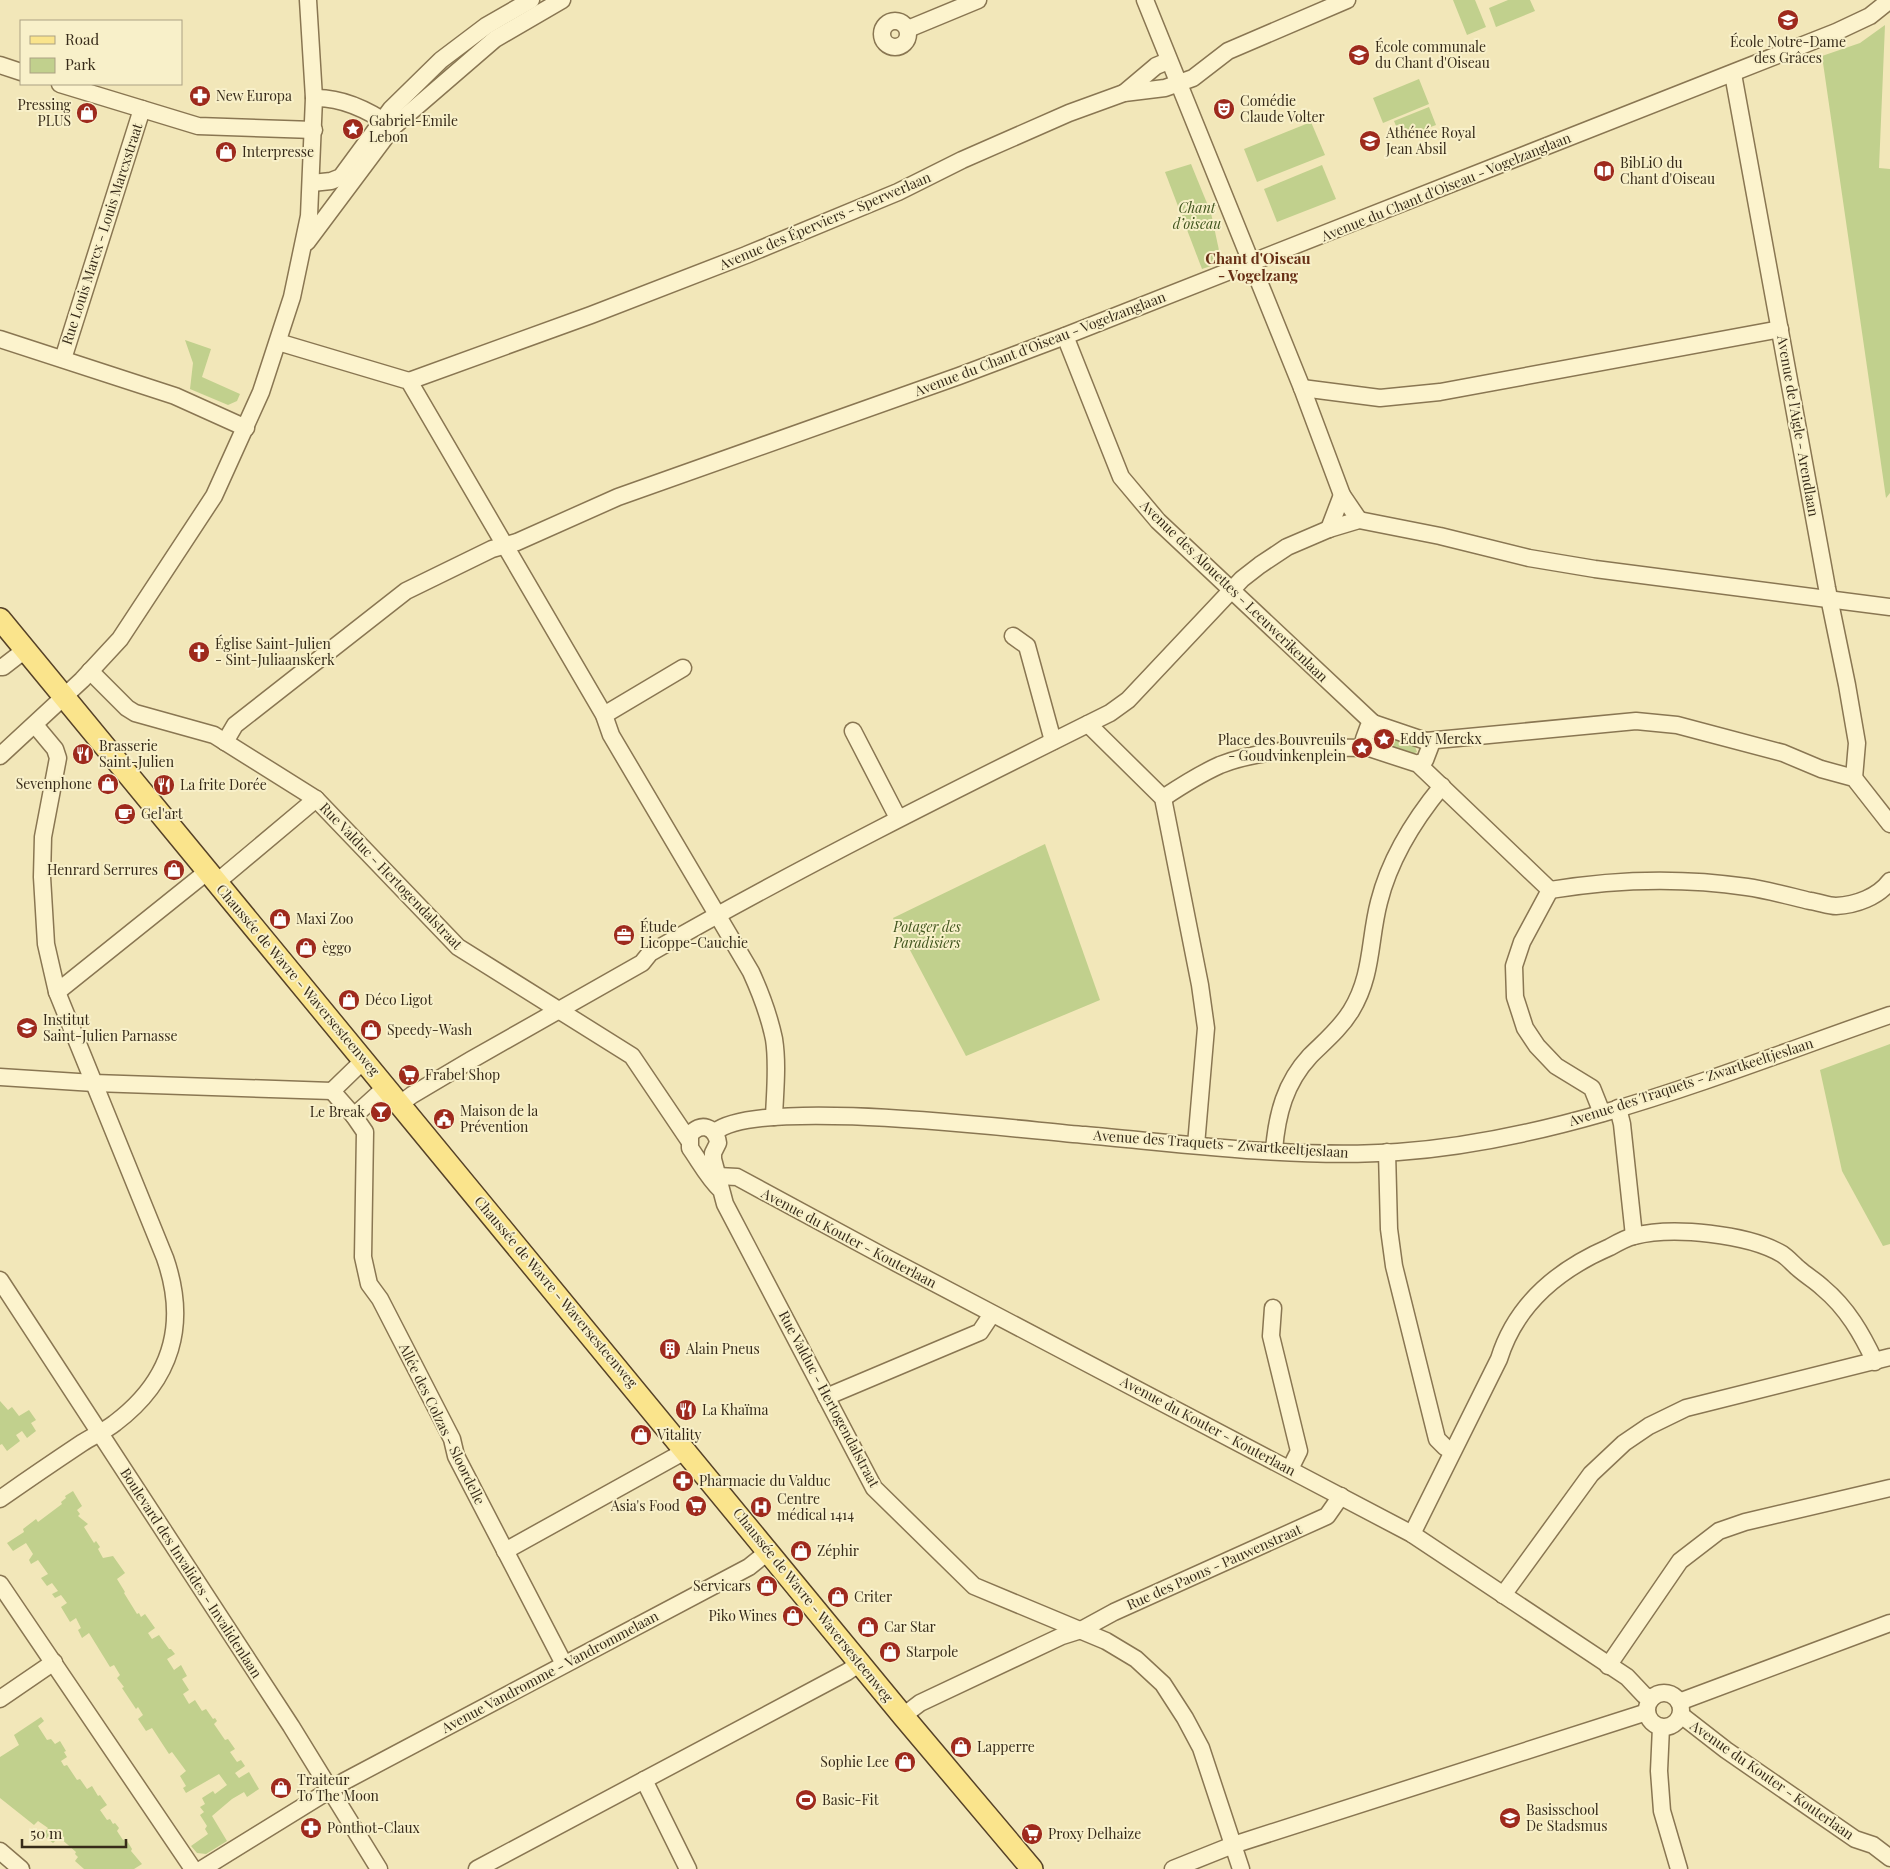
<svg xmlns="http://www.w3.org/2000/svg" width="1890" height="1869" viewBox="0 0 1890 1869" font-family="'Playfair Display',serif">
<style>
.green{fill:#c1d08d}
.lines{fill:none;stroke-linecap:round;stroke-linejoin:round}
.minor-casing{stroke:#897652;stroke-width:19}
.major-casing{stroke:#564228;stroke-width:24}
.minor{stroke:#fcf3cd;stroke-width:16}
.major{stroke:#fae48c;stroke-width:21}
.labels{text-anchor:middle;stroke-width:4;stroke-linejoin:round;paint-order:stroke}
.poi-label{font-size:14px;fill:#372b19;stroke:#f8f0c9;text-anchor:start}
.street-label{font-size:14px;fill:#372b19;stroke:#f8f0c9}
.park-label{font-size:14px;font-style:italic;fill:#41551e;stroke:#f8f0c9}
.neighbourhood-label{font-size:15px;font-weight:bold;fill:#672f15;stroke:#f8f0c9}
</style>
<rect width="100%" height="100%" fill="#f2e7b9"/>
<g class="green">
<path d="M1453,0H1475L1486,27L1467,35Z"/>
<path d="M1508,0H1530L1535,11L1496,27L1489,8Z"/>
<path d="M1885,25L1879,168L1890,169V493L1886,498L1822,56L1860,43Z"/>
<path d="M1419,79L1429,104L1383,123L1373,98Z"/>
<path d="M1429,107L1436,125L1401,138L1394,121Z"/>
<path d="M1311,122L1325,155L1257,182L1244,149Z"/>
<path d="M1191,164L1211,213L1220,255L1214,265L1202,269L1165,172Z"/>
<path d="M1322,165L1336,199L1277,222L1264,189Z"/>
<path d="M185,340L211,349L202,377L240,394L237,401L228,405L190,389L193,363Z"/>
<path d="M1384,734L1414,744L1417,752L1410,755L1379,744L1378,736Z"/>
<path d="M1045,844L1100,1000L966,1056L893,918Z"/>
<path d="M1890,1044V1244L1883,1246L1842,1171L1820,1070Z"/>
<path d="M0,1401L8,1410L12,1407L19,1416L29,1410L36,1420L31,1423L36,1431L27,1438L22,1431L16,1435L20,1441L7,1451L2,1444L0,1445Z"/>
<path d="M73,1491L82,1506L77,1510L80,1514L78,1516L88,1524L84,1527L94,1543L96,1541L100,1547L98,1549L103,1558L113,1556L125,1573L117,1579L125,1592L124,1593L137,1614L139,1613L141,1617L145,1614L155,1628L148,1633L152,1639L159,1635L169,1649H171L175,1654L167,1659L174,1670L181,1665L187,1676L182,1679L189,1690L183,1694L189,1704L195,1700L202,1711L206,1709L213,1719L215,1718L217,1721L214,1724L225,1740L228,1739L235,1749L230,1752L237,1762L241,1760L245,1766L235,1773L239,1778L249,1772L259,1789L247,1797L244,1792L232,1799L212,1816L227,1841L206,1854L197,1853L191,1846L208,1834L205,1829L207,1826L200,1815L204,1812L200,1807L205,1804L202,1798L213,1791L215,1794L227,1785L219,1774L186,1793L183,1788L186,1786L180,1776L186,1771L172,1752L169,1754L152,1728L146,1731L138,1719L143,1715L138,1707L136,1709L122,1688L124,1687L117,1678L120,1675L114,1665L110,1667L89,1633L82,1638L78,1630L81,1628L76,1618L70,1622L61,1607L67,1603L61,1595L55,1598L52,1594L58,1591L52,1583L47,1586L41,1578L48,1574L38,1560L31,1564L29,1560L33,1554L26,1543L13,1551L7,1543L24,1532L23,1529L36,1519L38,1522L62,1504L61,1502L66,1498L65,1496Z"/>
<path d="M41,1717L44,1721L38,1726L47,1740L51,1739L55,1744L60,1741L66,1751L64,1752L67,1757L61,1761L64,1766L67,1765L77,1780L80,1779L87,1789L92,1786L98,1796L100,1795L107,1805L100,1810L107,1820L110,1819L113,1824L115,1823L119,1828L117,1831L123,1840L126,1839L132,1849L131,1851L142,1864L134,1869H84L75,1861L78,1857L75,1854L76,1852L59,1837L53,1843L43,1835L48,1828L38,1821L34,1825L0,1798V1757L19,1745L14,1735Z"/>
</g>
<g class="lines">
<g class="minor-casing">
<g id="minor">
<path d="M1145,0L1302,388L1342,495L1359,520"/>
<circle cx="895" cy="34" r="13"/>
<path d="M908,29L978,0"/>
<path d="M0,65L21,72"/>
<path d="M1733,74L1827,588L1847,685L1857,743L1854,778"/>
<path d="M60,84L198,126L314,130"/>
<path d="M1124,93L1156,66L1168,61"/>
<path d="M314,98C343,97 370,111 393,127"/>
<path d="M312,183L331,181L341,177L391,109L441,60L486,26L531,0"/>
<path d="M307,242L393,127L495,39L562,0"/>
<path d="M1065,336L1121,477L1158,521L1373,723"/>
<path d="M0,339L175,396L246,428"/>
<path d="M278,342L409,381L604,715L611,735L751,972C761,994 769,1015 774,1039C778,1064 775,1091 774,1117"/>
<path d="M63,359L142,109"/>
<path d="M409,381L591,315L746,255L898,192L962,160L1069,113L1124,93L1165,88L1193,78L1228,51L1347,0"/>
<path d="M1302,388L1380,398L1440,392L1780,329"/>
<path d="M1329,529L1342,495"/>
<path d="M1013,636L1027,646L1053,741"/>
<path d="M0,667H3L25,650"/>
<path d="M90,671L127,708L135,713L214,735L316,799L458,947L632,1056L688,1139"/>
<path d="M604,715L683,668"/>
<path d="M1088,724L1163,798L1200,985L1206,1028L1196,1145"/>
<path d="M853,731L898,818"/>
<path d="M1426,741L1636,721L1677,725L1783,753L1821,769L1854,778L1890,824"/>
<path d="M225,742L235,725L406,591L492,549L517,542L618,497L959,376L1065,336L1836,32L1870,16L1890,0"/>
<path d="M0,756L82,680L120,639L214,496L261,392L292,297L309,216L314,98L308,0"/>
<path d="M1418,764L1425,760L1430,747L1426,741L1373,723L1368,728L1364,739L1369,748L1418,764L1550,890L1522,942L1514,966L1515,997L1525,1028L1537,1046L1556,1066L1592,1088L1602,1113"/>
<path d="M1163,798C1181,786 1200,774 1220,765C1262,748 1323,747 1369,748"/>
<path d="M217,882L316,799"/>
<path d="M1550,890C1616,879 1680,877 1747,887C1768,890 1789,896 1810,901C1819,902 1828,906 1836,906C1856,905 1878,897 1890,881"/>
<path d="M57,992L208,871"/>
<path d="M364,1060L332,1091L354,1116L386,1087"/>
<path d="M0,1077L94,1083L332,1091"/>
<path d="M400,1104L412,1095L471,1060L642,963L650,953C800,867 955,790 1110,713L1128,700L1242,579L1260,565L1287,547L1329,529L1359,520L1440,536L1529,558L1595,569L1890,607"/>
<path d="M1618,1108L1622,1124L1634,1236"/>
<path d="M354,1116L365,1132L363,1257L369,1284L380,1299L452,1439L456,1456L564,1664"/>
<path d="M715,1132C758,1096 1019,1130 1085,1135C1185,1144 1298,1159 1398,1152C1567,1140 1731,1070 1890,1015"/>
<path d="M1274,1150C1277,1114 1285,1083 1310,1056C1324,1042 1340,1029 1351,1011C1373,975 1369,940 1379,902C1390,858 1414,820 1442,786"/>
<path d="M1387,1152L1389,1229L1394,1266L1437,1439L1445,1447L1452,1451"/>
<path d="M718,1176L737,1177L885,1257L1412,1534L1627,1677L1644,1695L1651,1699"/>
<path d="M721,1190C708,1178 700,1162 690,1148V1135C700,1121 716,1127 718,1143L713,1153V1159L725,1204L874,1488L974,1586L1106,1641L1136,1659L1163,1684L1185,1718L1201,1748L1241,1869"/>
<path d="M0,1280L291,1726L379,1869"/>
<path d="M1273,1308L1271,1336L1299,1451L1290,1469"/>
<path d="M826,1397L980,1332L992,1314"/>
<path d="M0,1499C27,1480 55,1461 82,1443C93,1436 105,1431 115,1423C172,1380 188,1324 165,1258L57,992L46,944L42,877L43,837L58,758L55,749L35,725"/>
<path d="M1412,1534L1499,1359C1516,1304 1559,1269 1610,1247C1617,1243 1626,1238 1634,1236C1673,1226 1748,1234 1782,1254C1788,1258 1794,1265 1799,1269C1807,1276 1816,1281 1823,1288C1847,1308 1862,1334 1875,1362"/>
<path d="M505,1551L687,1450"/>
<path d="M0,1584L193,1869"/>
<path d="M1503,1595L1591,1474L1624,1443L1649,1426L1686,1408L1890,1357"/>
<path d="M1608,1666L1680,1561L1719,1531L1745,1522L1890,1488"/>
<circle cx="1664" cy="1710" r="17"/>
<path d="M0,1699L54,1662"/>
<path d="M1679,1702L1890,1623"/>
<path d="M1681,1715L1726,1750L1855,1839L1873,1845L1890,1858"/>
<path d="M903,1716L920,1703L1062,1636L1081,1630L1114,1612L1327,1516L1341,1496"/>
<path d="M1661,1727L1659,1771L1662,1811L1679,1869"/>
<path d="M644,1780L688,1869"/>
<path d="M0,1851L21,1869"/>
<path d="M202,1869L343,1782L749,1567L769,1551"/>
<path d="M477,1869L847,1672L860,1663"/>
<path d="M1173,1869L1233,1845L1647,1712"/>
</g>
</g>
<g class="major-casing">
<path id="major" d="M0,619L903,1716L1032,1869"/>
</g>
<use href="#minor" class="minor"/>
<use href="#major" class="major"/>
</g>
<defs>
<g id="school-disc" transform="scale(1.125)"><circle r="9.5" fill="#9e2a1d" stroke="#f8f0c9"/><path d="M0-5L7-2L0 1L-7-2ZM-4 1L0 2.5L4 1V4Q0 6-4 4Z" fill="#fff"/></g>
<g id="pharmacy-disc" transform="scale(1.125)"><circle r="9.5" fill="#9e2a1d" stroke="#f8f0c9"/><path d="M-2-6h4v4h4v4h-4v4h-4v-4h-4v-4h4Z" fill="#fff"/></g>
<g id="theatre-disc" transform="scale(1.125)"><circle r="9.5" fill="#9e2a1d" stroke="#f8f0c9"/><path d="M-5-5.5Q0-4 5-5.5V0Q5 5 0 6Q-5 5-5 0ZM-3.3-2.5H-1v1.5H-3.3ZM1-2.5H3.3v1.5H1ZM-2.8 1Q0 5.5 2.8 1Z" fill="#fff"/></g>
<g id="shop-disc" transform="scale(1.125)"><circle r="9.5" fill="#9e2a1d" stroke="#f8f0c9"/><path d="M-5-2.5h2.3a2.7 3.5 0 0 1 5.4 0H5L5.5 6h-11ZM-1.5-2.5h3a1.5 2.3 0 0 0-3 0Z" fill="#fff"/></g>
<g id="sight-disc" transform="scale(1.125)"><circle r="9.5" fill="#9e2a1d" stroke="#f8f0c9"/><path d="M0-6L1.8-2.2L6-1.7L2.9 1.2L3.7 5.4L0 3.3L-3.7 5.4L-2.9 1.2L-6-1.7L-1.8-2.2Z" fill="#fff"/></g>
<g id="library-disc" transform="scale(1.125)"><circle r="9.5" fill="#9e2a1d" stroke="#f8f0c9"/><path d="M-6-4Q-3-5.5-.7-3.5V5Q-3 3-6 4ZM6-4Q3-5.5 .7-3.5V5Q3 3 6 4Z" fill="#fff"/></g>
<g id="church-disc" transform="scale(1.125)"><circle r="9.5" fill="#9e2a1d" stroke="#f8f0c9"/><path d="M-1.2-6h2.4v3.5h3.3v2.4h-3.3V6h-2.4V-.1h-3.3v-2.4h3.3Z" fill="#fff"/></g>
<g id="restaurant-disc" transform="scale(1.125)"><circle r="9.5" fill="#9e2a1d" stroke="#f8f0c9"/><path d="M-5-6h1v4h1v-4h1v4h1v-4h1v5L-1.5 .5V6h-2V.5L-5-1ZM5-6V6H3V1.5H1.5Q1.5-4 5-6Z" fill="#fff"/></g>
<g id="cafe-disc" transform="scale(1.125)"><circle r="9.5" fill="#9e2a1d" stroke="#f8f0c9"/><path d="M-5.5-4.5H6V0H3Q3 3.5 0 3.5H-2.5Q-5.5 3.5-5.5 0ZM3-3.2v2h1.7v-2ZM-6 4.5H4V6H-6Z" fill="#fff"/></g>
<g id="office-disc" transform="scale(1.125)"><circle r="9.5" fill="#9e2a1d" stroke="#f8f0c9"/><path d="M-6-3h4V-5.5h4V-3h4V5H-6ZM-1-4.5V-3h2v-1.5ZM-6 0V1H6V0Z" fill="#fff"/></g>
<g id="supermarket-disc" transform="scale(1.125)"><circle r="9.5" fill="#9e2a1d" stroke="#f8f0c9"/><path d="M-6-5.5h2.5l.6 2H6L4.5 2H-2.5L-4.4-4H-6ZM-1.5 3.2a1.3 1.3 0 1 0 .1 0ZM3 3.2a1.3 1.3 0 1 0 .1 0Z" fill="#fff"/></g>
<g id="bar-disc" transform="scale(1.125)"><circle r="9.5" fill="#9e2a1d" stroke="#f8f0c9"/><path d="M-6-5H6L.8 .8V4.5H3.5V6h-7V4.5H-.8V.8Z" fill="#fff"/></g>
<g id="civic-disc" transform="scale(1.125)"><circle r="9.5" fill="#9e2a1d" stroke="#f8f0c9"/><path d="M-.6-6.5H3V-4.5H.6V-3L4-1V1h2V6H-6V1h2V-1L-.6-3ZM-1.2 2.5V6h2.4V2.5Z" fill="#fff"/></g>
<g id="building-disc" transform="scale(1.125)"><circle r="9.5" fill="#9e2a1d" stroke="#f8f0c9"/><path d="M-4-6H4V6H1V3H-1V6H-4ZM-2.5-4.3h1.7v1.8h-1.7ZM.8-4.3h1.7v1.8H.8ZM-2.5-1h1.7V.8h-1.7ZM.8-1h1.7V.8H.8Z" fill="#fff"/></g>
<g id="hospital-disc" transform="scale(1.125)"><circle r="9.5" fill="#9e2a1d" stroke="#f8f0c9"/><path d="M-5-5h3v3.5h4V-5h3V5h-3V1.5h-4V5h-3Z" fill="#fff"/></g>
<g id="stadium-disc" transform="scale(1.125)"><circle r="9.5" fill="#9e2a1d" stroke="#f8f0c9"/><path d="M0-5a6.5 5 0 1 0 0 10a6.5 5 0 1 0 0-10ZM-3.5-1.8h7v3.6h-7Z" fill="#fff"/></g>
</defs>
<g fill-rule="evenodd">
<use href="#school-disc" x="1788" y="20"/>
<use href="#school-disc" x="1359" y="55"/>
<use href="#pharmacy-disc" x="200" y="96"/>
<use href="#theatre-disc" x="1224" y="109"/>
<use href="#shop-disc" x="87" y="113"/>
<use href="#sight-disc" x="353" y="129"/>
<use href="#school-disc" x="1370" y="141"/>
<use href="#shop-disc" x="226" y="152"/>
<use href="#library-disc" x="1604" y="171"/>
<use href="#church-disc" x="199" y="652"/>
<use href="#sight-disc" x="1384" y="739"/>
<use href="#sight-disc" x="1362" y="748"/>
<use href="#restaurant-disc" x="83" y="754"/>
<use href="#shop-disc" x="108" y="784"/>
<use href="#restaurant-disc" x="164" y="785"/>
<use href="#cafe-disc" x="125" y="814"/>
<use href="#shop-disc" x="174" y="870"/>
<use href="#shop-disc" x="280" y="919"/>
<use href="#office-disc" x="624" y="935"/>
<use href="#shop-disc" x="306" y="948"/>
<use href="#shop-disc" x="349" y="1000"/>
<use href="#school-disc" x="27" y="1028"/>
<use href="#shop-disc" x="371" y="1030"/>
<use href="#supermarket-disc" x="409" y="1075"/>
<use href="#bar-disc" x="381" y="1112"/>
<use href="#civic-disc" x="444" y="1119"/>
<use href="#building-disc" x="670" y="1349"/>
<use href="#restaurant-disc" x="686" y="1410"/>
<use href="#shop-disc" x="641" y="1435"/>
<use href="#pharmacy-disc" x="683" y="1481"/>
<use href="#supermarket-disc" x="696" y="1506"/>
<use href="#hospital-disc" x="761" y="1507"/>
<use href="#shop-disc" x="801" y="1551"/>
<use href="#shop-disc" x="767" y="1586"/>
<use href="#shop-disc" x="838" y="1597"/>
<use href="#shop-disc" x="793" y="1616"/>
<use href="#shop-disc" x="868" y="1627"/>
<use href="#shop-disc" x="890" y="1652"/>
<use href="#shop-disc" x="961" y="1747"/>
<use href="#shop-disc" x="905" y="1762"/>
<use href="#shop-disc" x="281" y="1788"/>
<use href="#stadium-disc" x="806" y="1800"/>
<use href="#school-disc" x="1510" y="1818"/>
<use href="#pharmacy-disc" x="311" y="1828"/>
<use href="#supermarket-disc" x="1032" y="1834"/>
</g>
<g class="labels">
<g class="poi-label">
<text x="1788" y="47" text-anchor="middle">École Notre-Dame<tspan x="1788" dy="16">des Grâces</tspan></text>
<text x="1375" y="52">École communale<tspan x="1375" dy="16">du Chant d'Oiseau</tspan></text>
<text x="216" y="101">New Europa</text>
<text x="1240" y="106">Comédie<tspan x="1240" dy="16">Claude Volter</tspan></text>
<text x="71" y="110" text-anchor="end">Pressing<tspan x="71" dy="16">PLUS</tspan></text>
<text x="369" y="126">Gabriel-Emile<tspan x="369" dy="16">Lebon</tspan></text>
<text x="1386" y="138">Athénée Royal<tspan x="1386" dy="16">Jean Absil</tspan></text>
<text x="242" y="157">Interpresse</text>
<text x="1620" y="168">BibLiO du<tspan x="1620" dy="16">Chant d'Oiseau</tspan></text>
<text x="215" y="649">Église Saint-Julien<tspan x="215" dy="16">- Sint-Juliaanskerk</tspan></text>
<text x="1400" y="744">Eddy Merckx</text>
<text x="1346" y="745" text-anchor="end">Place des Bouvreuils<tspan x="1346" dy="16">- Goudvinkenplein</tspan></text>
<text x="99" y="751">Brasserie<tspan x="99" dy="16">Saint-Julien</tspan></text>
<text x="92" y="789" text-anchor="end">Sevenphone</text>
<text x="180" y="790">La frite Dorée</text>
<text x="141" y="819">Gel'art</text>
<text x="158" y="875" text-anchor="end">Henrard Serrures</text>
<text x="296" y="924">Maxi Zoo</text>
<text x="640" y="932">Étude<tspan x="640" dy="16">Licoppe-Cauchie</tspan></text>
<text x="322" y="953">èggo</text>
<text x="365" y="1005">Déco Ligot</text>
<text x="43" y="1025">Institut<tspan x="43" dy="16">Saint-Julien Parnasse</tspan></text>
<text x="387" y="1035">Speedy-Wash</text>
<text x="425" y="1080">Frabel Shop</text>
<text x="460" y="1116">Maison de la<tspan x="460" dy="16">Prévention</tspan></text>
<text x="365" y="1117" text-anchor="end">Le Break</text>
<text x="686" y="1354">Alain Pneus</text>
<text x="702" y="1415">La Khaïma</text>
<text x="657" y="1440">Vitality</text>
<text x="699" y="1486">Pharmacie du Valduc</text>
<text x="777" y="1504">Centre<tspan x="777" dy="16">médical 1414</tspan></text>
<text x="680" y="1511" text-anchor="end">Asia's Food</text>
<text x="817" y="1556">Zéphir</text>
<text x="751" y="1591" text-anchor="end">Servicars</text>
<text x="854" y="1602">Criter</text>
<text x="777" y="1621" text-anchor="end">Piko Wines</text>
<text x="884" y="1632">Car Star</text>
<text x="906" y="1657">Starpole</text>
<text x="977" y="1752">Lapperre</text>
<text x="889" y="1767" text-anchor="end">Sophie Lee</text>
<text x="297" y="1785">Traiteur<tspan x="297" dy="16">To The Moon</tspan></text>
<text x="822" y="1805">Basic-Fit</text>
<text x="1526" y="1815">Basisschool<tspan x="1526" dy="16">De Stadsmus</tspan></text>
<text x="327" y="1833">Ponthot-Claux</text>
<text x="1048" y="1839">Proxy Delhaize</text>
</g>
<g class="street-label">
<text transform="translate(1446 187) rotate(-22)" y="5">Avenue du Chant d'Oiseau - Vogelzanglaan</text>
<text transform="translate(825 221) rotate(-23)" y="5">Avenue des Éperviers - Sperwerlaan</text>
<text transform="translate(102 234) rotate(-72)" y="5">Rue Louis Marcx - Louis Marcxstraat</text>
<text transform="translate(1040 344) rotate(-21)" y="5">Avenue du Chant d'Oiseau - Vogelzanglaan</text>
<text transform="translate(1798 426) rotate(80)" y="5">Avenue de l'Aigle - Arendlaan</text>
<text transform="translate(1234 591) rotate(44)" y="5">Avenue des Alouettes - Leeuwerikenlaan</text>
<text transform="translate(391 876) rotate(46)" y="5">Rue Valduc - Hertogendalstraat</text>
<text transform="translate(298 980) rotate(50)" y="5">Chaussée de Wavre - Waversesteenweg</text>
<text transform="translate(1691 1082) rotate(-18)" y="5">Avenue des Traquets - Zwartkeeltjeslaan</text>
<text transform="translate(1221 1144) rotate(4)" y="5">Avenue des Traquets - Zwartkeeltjeslaan</text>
<text transform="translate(849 1238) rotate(28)" y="5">Avenue du Kouter - Kouterlaan</text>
<text transform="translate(556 1292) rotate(50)" y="5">Chaussée de Wavre - Waversesteenweg</text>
<text transform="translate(829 1399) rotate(62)" y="5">Rue Valduc - Hertogendalstraat</text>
<text transform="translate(442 1424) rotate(64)" y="5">Allée des Colzas - Sloordelle</text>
<text transform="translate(1208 1426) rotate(28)" y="5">Avenue du Kouter - Kouterlaan</text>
<text transform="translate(1214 1567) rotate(-24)" y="5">Rue des Paons - Pauwenstraat</text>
<text transform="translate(191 1573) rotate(57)" y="5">Boulevard des Invalides - Invalidenlaan</text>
<text transform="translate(813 1605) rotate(51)" y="5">Chaussée de Wavre - Waversesteenweg</text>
<text transform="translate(550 1672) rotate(-28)" y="5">Avenue Vandromme - Vandrommelaan</text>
<text transform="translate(1772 1780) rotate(35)" y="5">Avenue du Kouter - Kouterlaan</text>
</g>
<g class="park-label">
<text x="1197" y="213">Chant<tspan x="1197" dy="16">d’oiseau</tspan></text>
<text x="927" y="932">Potager des<tspan x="927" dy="16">Paradisiers</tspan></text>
</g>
<g class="neighbourhood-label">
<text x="1258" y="264">Chant d'Oiseau<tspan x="1258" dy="17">- Vogelzang</tspan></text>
</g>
</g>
<rect x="20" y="20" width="162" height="65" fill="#f8f0c9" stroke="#aba183"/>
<rect x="30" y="36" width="25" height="8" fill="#fae48c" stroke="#aba183"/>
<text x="65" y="45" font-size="15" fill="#372b19">Road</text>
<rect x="30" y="58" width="25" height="15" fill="#c1d08d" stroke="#aba183"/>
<text x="65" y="70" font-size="15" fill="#372b19">Park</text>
<path d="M22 1839v8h104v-8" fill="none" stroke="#372b19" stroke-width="2.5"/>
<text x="30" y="1839" font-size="15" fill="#372b19" stroke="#f8f0c9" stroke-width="4" paint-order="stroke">50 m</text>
</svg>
